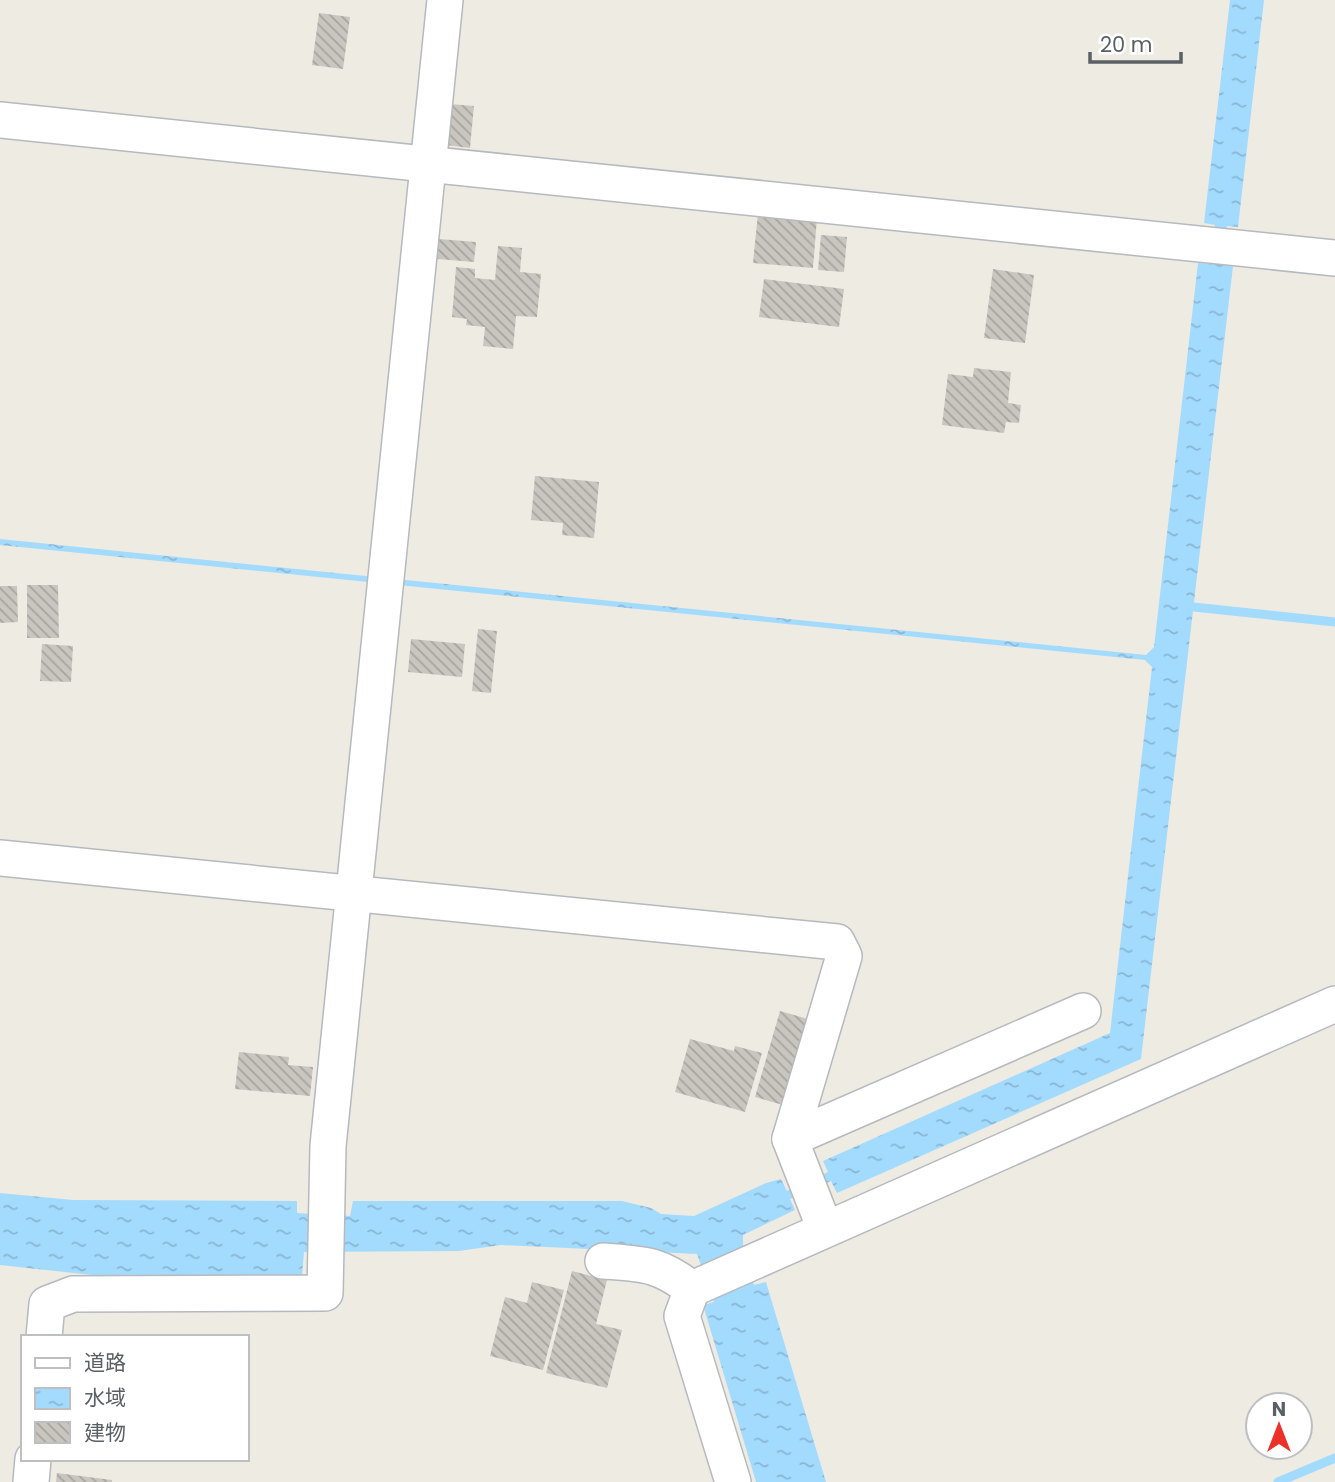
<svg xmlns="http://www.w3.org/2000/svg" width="1335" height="1482" viewBox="0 0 1335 1482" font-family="Poppins,'Noto Sans JP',sans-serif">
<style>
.water{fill:url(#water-ripples)}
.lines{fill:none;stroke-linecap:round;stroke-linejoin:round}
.stream{stroke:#a3dbff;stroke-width:9}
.building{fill:url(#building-back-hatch)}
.minor-casing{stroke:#b6b9be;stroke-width:38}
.minor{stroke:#fff;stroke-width:35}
</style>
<defs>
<pattern id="water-ripples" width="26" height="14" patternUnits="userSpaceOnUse" patternTransform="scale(1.75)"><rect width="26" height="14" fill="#a3dbff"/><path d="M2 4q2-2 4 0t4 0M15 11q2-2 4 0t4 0" fill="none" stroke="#88b5d2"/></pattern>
<pattern id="building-back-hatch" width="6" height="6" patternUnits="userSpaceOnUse" patternTransform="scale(1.75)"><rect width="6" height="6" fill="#c9c6c0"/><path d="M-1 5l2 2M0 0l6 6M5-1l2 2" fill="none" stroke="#a6a4a0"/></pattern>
</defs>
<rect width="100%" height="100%" fill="#eeebe3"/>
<path class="water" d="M1230,0H1264L1238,227L1227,226L1222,265L1233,266L1141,1059L837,1193L831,1181L790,1199L795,1210L743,1235V1245L754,1285L766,1282L826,1482H756L703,1305L714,1302L697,1254L501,1245L459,1251L304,1252L302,1276L92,1275L0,1265V1193L73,1200L297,1201V1213L350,1216L353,1201H622L651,1208L661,1214L694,1216L766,1183L781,1179L787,1191L828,1172L823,1161L1110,1033L1152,667L1145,660L0,545V539L1146,655L1154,647L1198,263L1209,264L1215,225L1204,223Z"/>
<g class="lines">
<g class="stream">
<path d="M1184,606L1335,622"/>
<path d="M1278,1482L1335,1458"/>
</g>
</g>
<g class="building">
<path d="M319,13L350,17L343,69L312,65Z"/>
<path d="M449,104L474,106L470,148L445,145Z"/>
<path d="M758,213L817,218L813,268L753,263Z"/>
<path d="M821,235L847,237L844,272L818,270Z"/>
<path d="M439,239L476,242L474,262L437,259Z"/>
<path d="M498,246L522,248L520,272L541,274L537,317L516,316L513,349L483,346L485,327L466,325L467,319L452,317L456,267L475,269V278L495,280Z"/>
<path d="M993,269L1034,275L1025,343L984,338Z"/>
<path d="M764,279L844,289L839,327L759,317Z"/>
<path d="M974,368L1011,372L1008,403L1021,405L1019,423L1006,422L1004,433L942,425L948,374L973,377Z"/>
<path d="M535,476L599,482L594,538L562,535L563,523L531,520Z"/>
<path d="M27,585H58L59,638H27Z"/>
<path d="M0,586H17L18,622L0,623Z"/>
<path d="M478,629L497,631L491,693L472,691Z"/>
<path d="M411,639L465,644L462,677L408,672Z"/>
<path d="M42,644L73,646L71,682L40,681Z"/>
<path d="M780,1011L815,1021L790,1107L755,1097Z"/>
<path d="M690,1039L734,1051L735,1046L762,1053L745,1112L675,1092Z"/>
<path d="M239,1052L289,1057L288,1065L313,1067L310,1096L235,1089Z"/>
<path d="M572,1271L607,1280L596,1324L622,1330L607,1388L546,1373Z"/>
<path d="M532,1282L564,1290L543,1370L490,1356L505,1297L527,1303Z"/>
<path d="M57,1473L112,1480V1482H56Z"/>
</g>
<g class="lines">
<g class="minor-casing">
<g id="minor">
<path d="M0,120L1335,258"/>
<path d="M0,858L837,942L844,956L790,1139L825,1229"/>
<path d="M790,1139L1083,1011"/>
<path d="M603,1261C644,1264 658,1263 692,1289"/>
<path d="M44,1337L47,1304L73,1294L325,1293L328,1146L445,0"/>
<path d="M31,1482L33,1459"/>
<path d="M733,1482L682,1316L692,1289L1335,1004"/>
</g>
</g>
<use href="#minor" class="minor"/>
</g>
<rect x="21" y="1335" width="228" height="126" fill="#ffffff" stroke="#bdbfc1" stroke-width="2"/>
<rect x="35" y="1358" width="35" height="10" fill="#ffffff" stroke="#bdbfc1" stroke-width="2"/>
<text x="84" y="1370" font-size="21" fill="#5b6064">道路</text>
<rect x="35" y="1388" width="35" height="21" fill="url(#water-ripples)" stroke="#bdbfc1" stroke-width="2"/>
<text x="84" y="1405" font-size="21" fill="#5b6064">水域</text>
<rect x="35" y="1422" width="35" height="21" fill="url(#building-back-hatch)" stroke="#bdbfc1" stroke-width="2"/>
<text x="84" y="1440" font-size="21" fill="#5b6064">建物</text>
<g transform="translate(1279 1426)"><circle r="33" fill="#ffffff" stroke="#bdbfc1" stroke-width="2"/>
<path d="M0-5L12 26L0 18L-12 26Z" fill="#ec312b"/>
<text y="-10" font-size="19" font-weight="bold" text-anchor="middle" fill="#5b6064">N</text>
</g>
<path d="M1090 52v10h91v-10" fill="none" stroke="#5b6064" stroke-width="3.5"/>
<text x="1100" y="52" font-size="21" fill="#5b6064" stroke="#ffffff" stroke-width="5" paint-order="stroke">20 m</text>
</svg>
